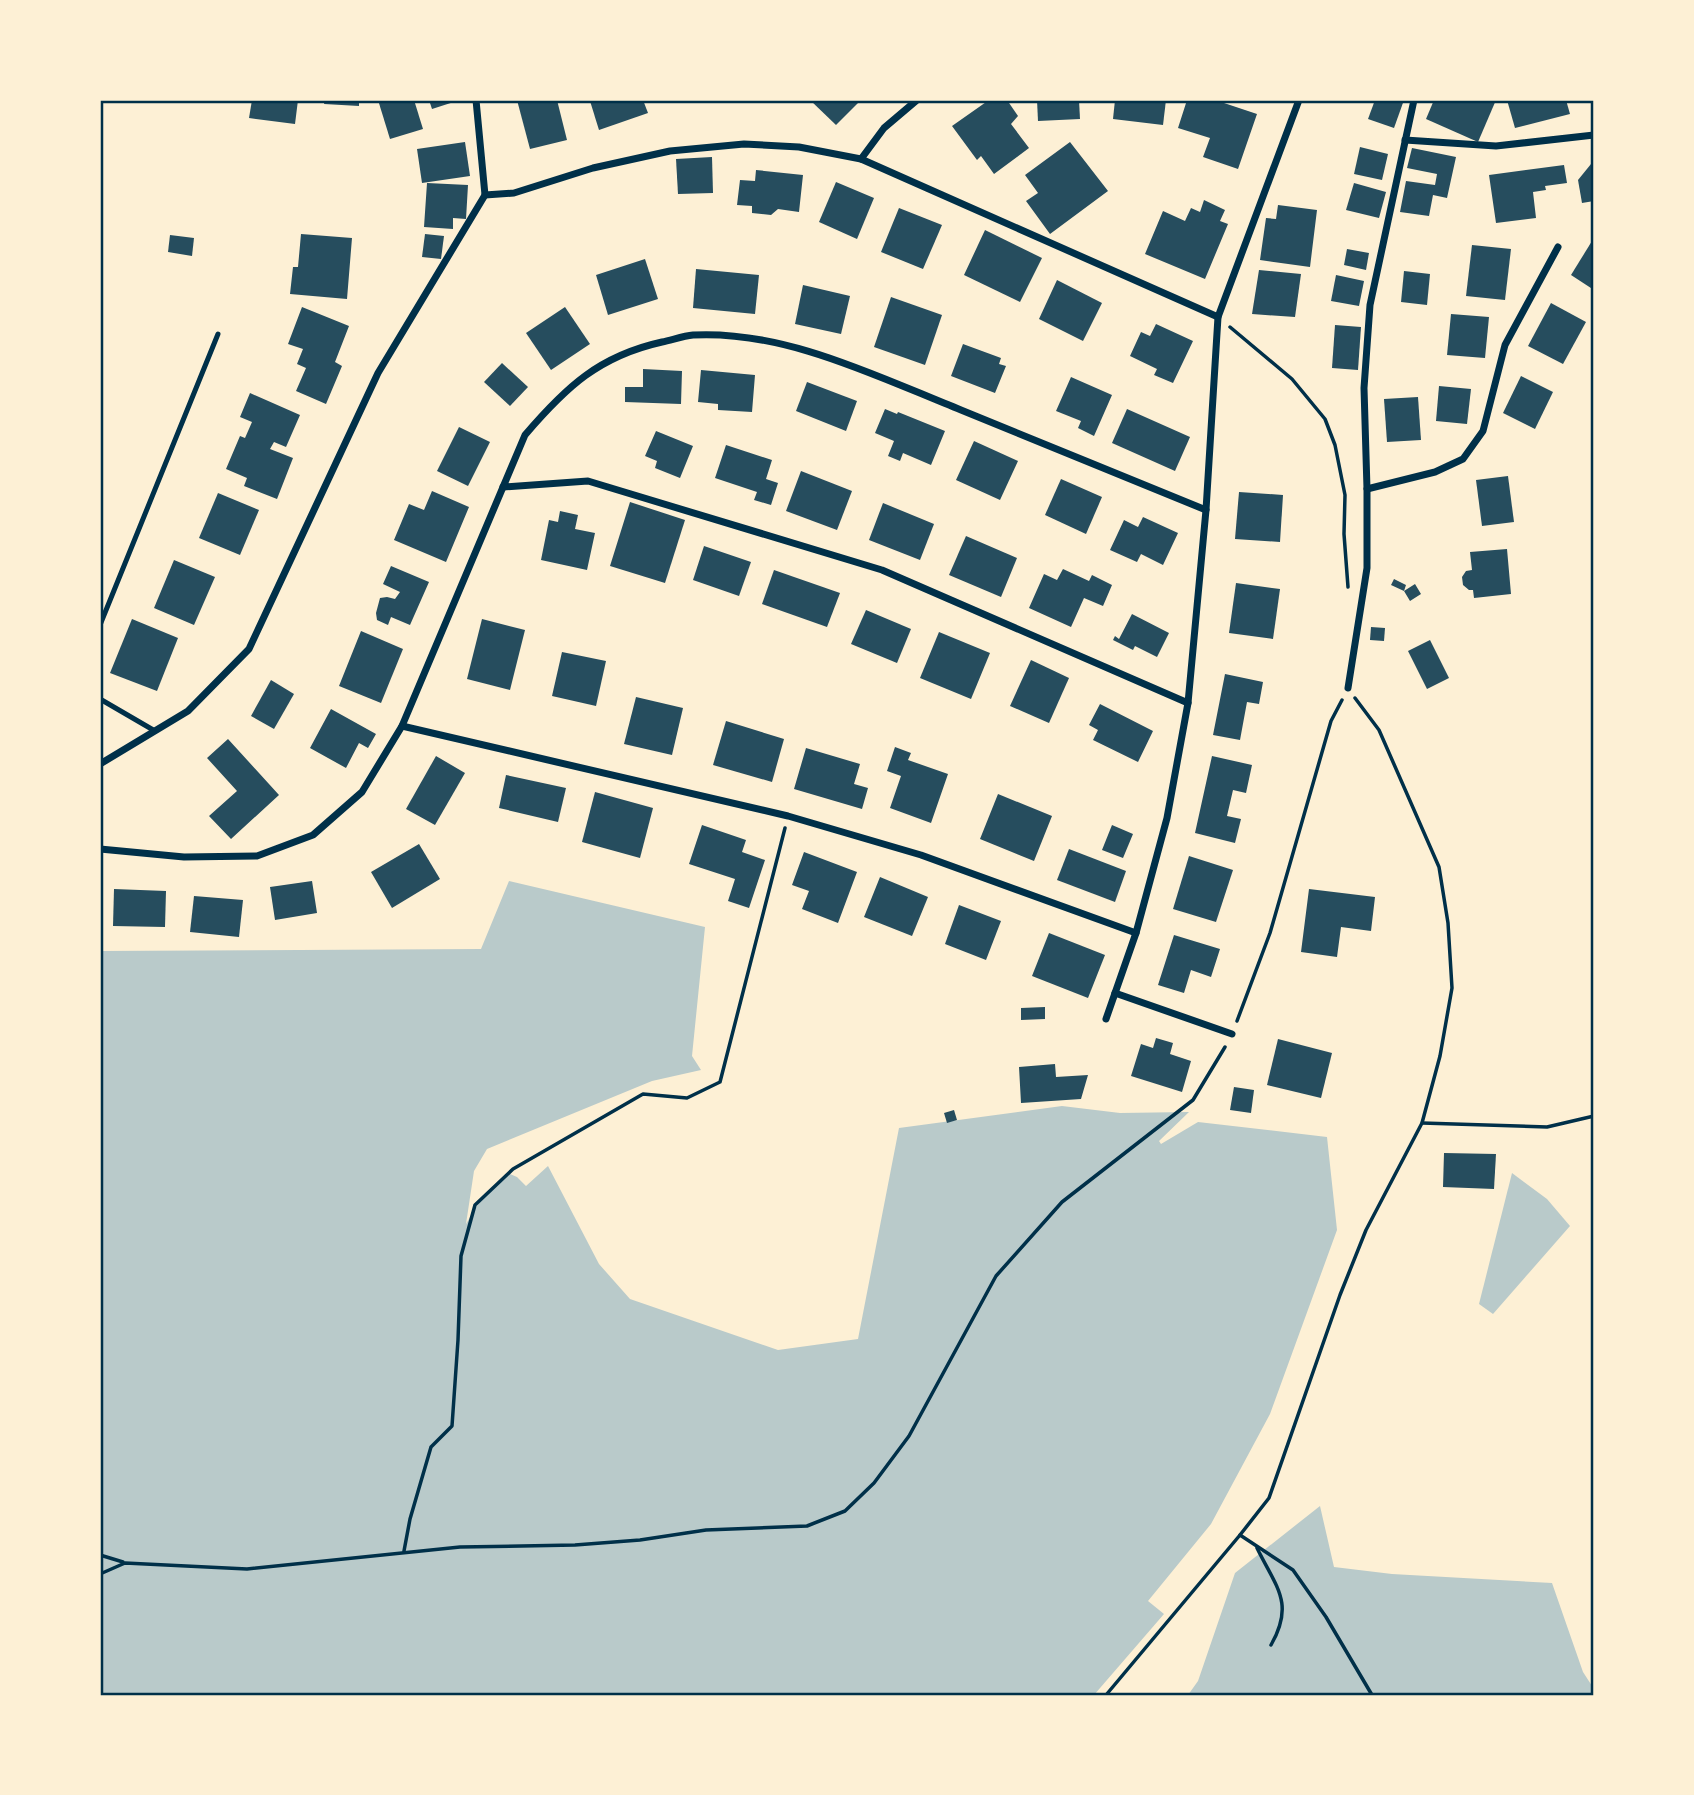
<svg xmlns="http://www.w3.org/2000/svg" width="1694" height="1795" viewBox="0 0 1694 1795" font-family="Poppins,sans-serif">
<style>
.green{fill:#b9caca}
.building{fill:#264d5e}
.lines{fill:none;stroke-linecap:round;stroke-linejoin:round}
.path{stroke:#003049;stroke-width:3.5}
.service{stroke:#003049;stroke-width:5}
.minor{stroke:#003049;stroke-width:7}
.neatline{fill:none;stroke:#003049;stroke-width:2.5}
</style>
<rect width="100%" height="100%" fill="#fdf0d5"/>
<g class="green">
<path d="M509,881L705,927L692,1056L701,1070L652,1081L487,1149L474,1171L466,1224L476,1207L492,1188L510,1174L517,1177L526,1186L548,1166L599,1264L630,1299L778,1350L858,1339L899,1128L1062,1106L1120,1113L1189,1112L1159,1141L1161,1144L1198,1122L1327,1137L1337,1230L1270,1414L1211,1524L1148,1601L1164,1614L1094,1695H100V951L481,949Z"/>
<path d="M1512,1173L1547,1199L1570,1226L1493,1314L1479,1304Z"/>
<path d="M1320,1506L1334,1567L1392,1574L1552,1583L1583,1672L1594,1689V1695H1188L1198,1681L1235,1573Z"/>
</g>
<g class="building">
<path d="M252,100H298L295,124L249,118Z"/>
<path d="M325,100H359V106L324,104Z"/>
<path d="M378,100H414L423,129L390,139Z"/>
<path d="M429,100H460L432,109Z"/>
<path d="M517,100H557L567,140L530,149Z"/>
<path d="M594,100H643L648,113L599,130L590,101Z"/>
<path d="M810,100H861L836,125Z"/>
<path d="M989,100H1007L1018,116L1011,124L1029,148L994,174L981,156L977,160L952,126Z"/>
<path d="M1037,100H1079L1080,119L1038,121Z"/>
<path d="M1115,100H1166L1163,125L1113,119Z"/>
<path d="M1187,100H1215L1257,114L1238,169L1203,157L1210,138L1178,128Z"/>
<path d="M1375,100H1404L1394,128L1368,119Z"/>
<path d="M1434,100H1496L1478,142L1426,119Z"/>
<path d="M1507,100H1566L1570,114L1515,128Z"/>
<path d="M465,142L470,176L422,183L417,149Z"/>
<path d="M1070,142L1108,191L1050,234L1026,201L1038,193L1025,175Z"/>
<path d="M1360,147L1388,154L1382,180L1354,174Z"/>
<path d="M1412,148L1456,157L1447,198L1433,195L1429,216L1400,212L1406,181L1435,185L1437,174L1407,168Z"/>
<path d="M712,157L713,193L678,194L676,159Z"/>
<path d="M1594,163V201L1582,203L1578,180L1591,164Z"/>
<path d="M1564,165L1567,183L1545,186L1546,190L1533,192L1536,218L1496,223L1489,175Z"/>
<path d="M756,170L803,175L799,212L778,209L771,215L752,213V206L737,205L740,180L755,181Z"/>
<path d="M836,182L874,198L857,239L819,222Z"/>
<path d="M427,183L468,185L466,219L453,218V229L424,227Z"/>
<path d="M1354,183L1386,192L1379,218L1346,210Z"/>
<path d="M1204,200L1225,210L1220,221L1228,224L1205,279L1145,254L1163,211L1185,221L1191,208L1200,212Z"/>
<path d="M1278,205L1317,210L1310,267L1260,260L1266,218L1276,219Z"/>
<path d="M899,208L942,225L923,269L881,252Z"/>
<path d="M985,230L1042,258L1020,302L964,275Z"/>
<path d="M301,234L352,238L347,299L290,294L293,267H298Z"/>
<path d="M425,234L444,236L441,259L422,257Z"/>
<path d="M170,235L194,238L192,256L168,252Z"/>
<path d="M1592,241L1594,243V290L1571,275Z"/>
<path d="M1472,245L1511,249L1505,300L1466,296Z"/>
<path d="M1347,249L1369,253L1366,270L1344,265Z"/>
<path d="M645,259L658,299L608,315L596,275Z"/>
<path d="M696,269L759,275L755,314L693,308Z"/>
<path d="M1259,270L1301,274L1295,317L1252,314Z"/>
<path d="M1404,271L1430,274L1427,305L1401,302Z"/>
<path d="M1336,275L1364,281L1359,306L1331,301Z"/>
<path d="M1057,280L1102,303L1083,341L1039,319Z"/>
<path d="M803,285L850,296L841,334L795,324Z"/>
<path d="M891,297L942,315L925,365L874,347Z"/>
<path d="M1551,303L1586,322L1563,364L1528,346Z"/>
<path d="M302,307L349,326L335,362L342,366L326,404L296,391L306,368L297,364L303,349L288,344Z"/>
<path d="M565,307L590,344L551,370L526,333Z"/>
<path d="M1451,314L1489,317L1485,358L1447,355Z"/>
<path d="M1156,324L1193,341L1173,383L1154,375L1157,369L1130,356L1141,332L1150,336Z"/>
<path d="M1335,325L1361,327L1358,370L1332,368Z"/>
<path d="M963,344L1001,358L999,364L1006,366L995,393L951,376Z"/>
<path d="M502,363L528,387L510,406L484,382Z"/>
<path d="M643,369L682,371L681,404L625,402V387H643Z"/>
<path d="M701,370L755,375L752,412L718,410V404L698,402Z"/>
<path d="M1521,376L1553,392L1535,429L1503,413Z"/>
<path d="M1071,377L1112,395L1094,436L1078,428L1081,421L1056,411Z"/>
<path d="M807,382L857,401L846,431L796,411Z"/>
<path d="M1439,386L1471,389L1467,424L1436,421Z"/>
<path d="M250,393L300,415L286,447L274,442L270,449L293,458L277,499L244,486L247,478L226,469L240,436L245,438L252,422L240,417Z"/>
<path d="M1418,397L1421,440L1387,442L1384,399Z"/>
<path d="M885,409L897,414L898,412L945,431L931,465L903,453L900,461L888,456L894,441L875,433Z"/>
<path d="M1127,409L1190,437L1175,471L1112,443Z"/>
<path d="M459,427L490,442L468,486L437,471Z"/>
<path d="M656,431L693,446L680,478L655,468L657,461L645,456Z"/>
<path d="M974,441L1018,461L1000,500L956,480Z"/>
<path d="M726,445L772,460L766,479L778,483L771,505L754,500L757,492L715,478Z"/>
<path d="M801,471L852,491L837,530L786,511Z"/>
<path d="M1508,476L1514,522L1482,526L1476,480Z"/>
<path d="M1061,479L1102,497L1086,534L1045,515Z"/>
<path d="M432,491L469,507L446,562L394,540L409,504L424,510Z"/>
<path d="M1239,492L1283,495L1280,542L1235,539Z"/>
<path d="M218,493L259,510L240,555L199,538Z"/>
<path d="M630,502L685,520L665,583L610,566Z"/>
<path d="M883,503L934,524L920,560L869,540Z"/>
<path d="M560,511L578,515L575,529L595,533L587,570L541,560L549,520L558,522Z"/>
<path d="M1143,517L1178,533L1163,565L1141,554L1137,562L1110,550L1124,520L1138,527Z"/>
<path d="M966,536L1017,558L1001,597L949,575Z"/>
<path d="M704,546L751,562L739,596L693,580Z"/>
<path d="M1507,549L1511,594L1474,598L1473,590H1469L1463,585L1462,577L1466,571L1472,570L1470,552Z"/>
<path d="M174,560L215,577L194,625L154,608Z"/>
<path d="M391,566L429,582L410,625L391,617L388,625L377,620L376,613L380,598L387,597L395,599L400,592L383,584Z"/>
<path d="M1063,569L1089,581L1092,575L1112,585L1103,606L1084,598L1071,627L1029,608L1044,574L1057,580Z"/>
<path d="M774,570L840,593L827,627L762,604Z"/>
<path d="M1394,579L1406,585L1404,591L1415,584L1421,594L1410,601L1404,591L1391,585Z"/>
<path d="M1236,583L1280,589L1273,639L1229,633Z"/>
<path d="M866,610L911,629L897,663L851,644Z"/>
<path d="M1132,614L1169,633L1157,657L1135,646L1133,650L1113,640L1115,636L1119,639Z"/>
<path d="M132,619L178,638L157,691L110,673Z"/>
<path d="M482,619L525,630L510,690L467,679Z"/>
<path d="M1371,627L1385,628L1384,641L1370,640Z"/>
<path d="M361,631L403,649L381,703L339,686Z"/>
<path d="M939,632L990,653L971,699L920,678Z"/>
<path d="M1430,640L1449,678L1427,689L1408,651Z"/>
<path d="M562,652L606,661L596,706L552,696Z"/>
<path d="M1031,660L1069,678L1049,723L1010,706Z"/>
<path d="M1225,674L1263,682L1259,704L1247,702L1240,740L1213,735Z"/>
<path d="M271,680L294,694L274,729L251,716Z"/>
<path d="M636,697L683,708L672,755L624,744Z"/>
<path d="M1100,704L1153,731L1138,762L1093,740L1098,730L1089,725Z"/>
<path d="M331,709L376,734L368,748L359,743L346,768L310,748Z"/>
<path d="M726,721L784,739L772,782L713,765Z"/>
<path d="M228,739L279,795L231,839L209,816L237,791L207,758Z"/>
<path d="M895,747L911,753L908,760L948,774L931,823L890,808L901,776L887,771Z"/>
<path d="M806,748L860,764L854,784L868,788L862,809L794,789Z"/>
<path d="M436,756L465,773L435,825L406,809Z"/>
<path d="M1212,756L1252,765L1246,793L1233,790L1227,816L1241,819L1235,843L1195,833Z"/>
<path d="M506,775L566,788L558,822L499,808Z"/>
<path d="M595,792L653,808L640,858L582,842Z"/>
<path d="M998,794L1052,816L1034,861L980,839Z"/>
<path d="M702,825L746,840L742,852L765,860L749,908L728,901L735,879L689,864Z"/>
<path d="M1112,825L1133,834L1123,858L1102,850Z"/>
<path d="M419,844L440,879L392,908L371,872Z"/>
<path d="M1069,849L1126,871L1115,902L1057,880Z"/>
<path d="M804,852L857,872L838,923L802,909L809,891L792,885Z"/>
<path d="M1189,856L1233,870L1216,922L1173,909Z"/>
<path d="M880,877L928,897L912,936L864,917Z"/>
<path d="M312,881L317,913L275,920L270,887Z"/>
<path d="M114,889L166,891L165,927L113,926Z"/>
<path d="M1309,889L1375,897L1371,931L1341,927L1337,957L1301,952Z"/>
<path d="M194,896L243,900L239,937L190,932Z"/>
<path d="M959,905L1001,921L986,960L945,944Z"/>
<path d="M1049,933L1105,955L1088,998L1032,976Z"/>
<path d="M1174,935L1220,949L1211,977L1191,970L1184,993L1158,985Z"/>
<path d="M1045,1007V1019L1021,1020V1008Z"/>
<path d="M1156,1038L1173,1043L1170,1054L1191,1061L1182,1092L1131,1076L1141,1044L1153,1048Z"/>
<path d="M1278,1039L1332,1053L1321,1098L1267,1085Z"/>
<path d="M1055,1064L1056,1077L1088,1075L1081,1099L1021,1103L1019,1067Z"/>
<path d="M1234,1087L1254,1090L1251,1113L1230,1110Z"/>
<path d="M954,1110L957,1120L947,1123L944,1113Z"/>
<path d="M1444,1153L1496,1154L1494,1189L1443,1187Z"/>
</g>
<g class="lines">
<g class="path">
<path d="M1230,327L1292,379L1325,419L1335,445L1345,495L1344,534L1348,587"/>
<path d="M1237,1021L1270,933L1331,721L1342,700"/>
<path d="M1422,1123L1547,1127L1594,1116"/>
<path d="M1240,1535L1293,1570L1326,1617L1372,1695"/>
<path d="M1257,1548C1276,1587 1295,1603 1271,1645"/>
<path d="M404,1551L410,1519L431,1447L452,1426L458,1340L461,1256L475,1205L513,1169L643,1094L687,1098L720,1082L785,828"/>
<path d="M100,1555L123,1562"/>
<path d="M100,1574L125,1563L247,1569L460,1547L575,1545L640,1540L706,1530L807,1526L845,1511L874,1483L909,1436L996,1276L1062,1202L1193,1100L1225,1047"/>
<path d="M1106,1695L1240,1535L1269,1498L1340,1295L1366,1230L1422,1123L1440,1056L1452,988L1448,923L1439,867L1379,730L1355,698"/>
</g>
<g class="service">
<path d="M100,625L218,334"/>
<path d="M100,699L155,731"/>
</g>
<g class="minor">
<path d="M1405,140L1496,146L1594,135"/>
<path d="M861,159L884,128L917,100"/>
<path d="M485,195L514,193L593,168L670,151L744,144L799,147L861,159L1218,317"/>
<path d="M503,487L588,481L882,570L1188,703"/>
<path d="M1367,489L1435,472L1463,459L1483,431L1505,345L1558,247"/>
<path d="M1348,688L1367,568V489L1364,388L1370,305L1414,100"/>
<path d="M402,726L788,816L921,855L1136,933"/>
<path d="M100,764L188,711L249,649L378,373L485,195L476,100"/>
<path d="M100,849L184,857L257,856L313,835L362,792L402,726L525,435C566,387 599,356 662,342C672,340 683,336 693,335C785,330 878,377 961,410C1043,443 1124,477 1206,510"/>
<path d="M1115,993L1232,1034"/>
<path d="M1106,1019L1136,933L1167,818L1188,703L1206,510L1218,317L1299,100"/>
</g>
</g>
<rect width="1694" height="1795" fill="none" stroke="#fdf0d5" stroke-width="203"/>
<rect x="102" y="102" width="1490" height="1592" class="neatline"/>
</svg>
